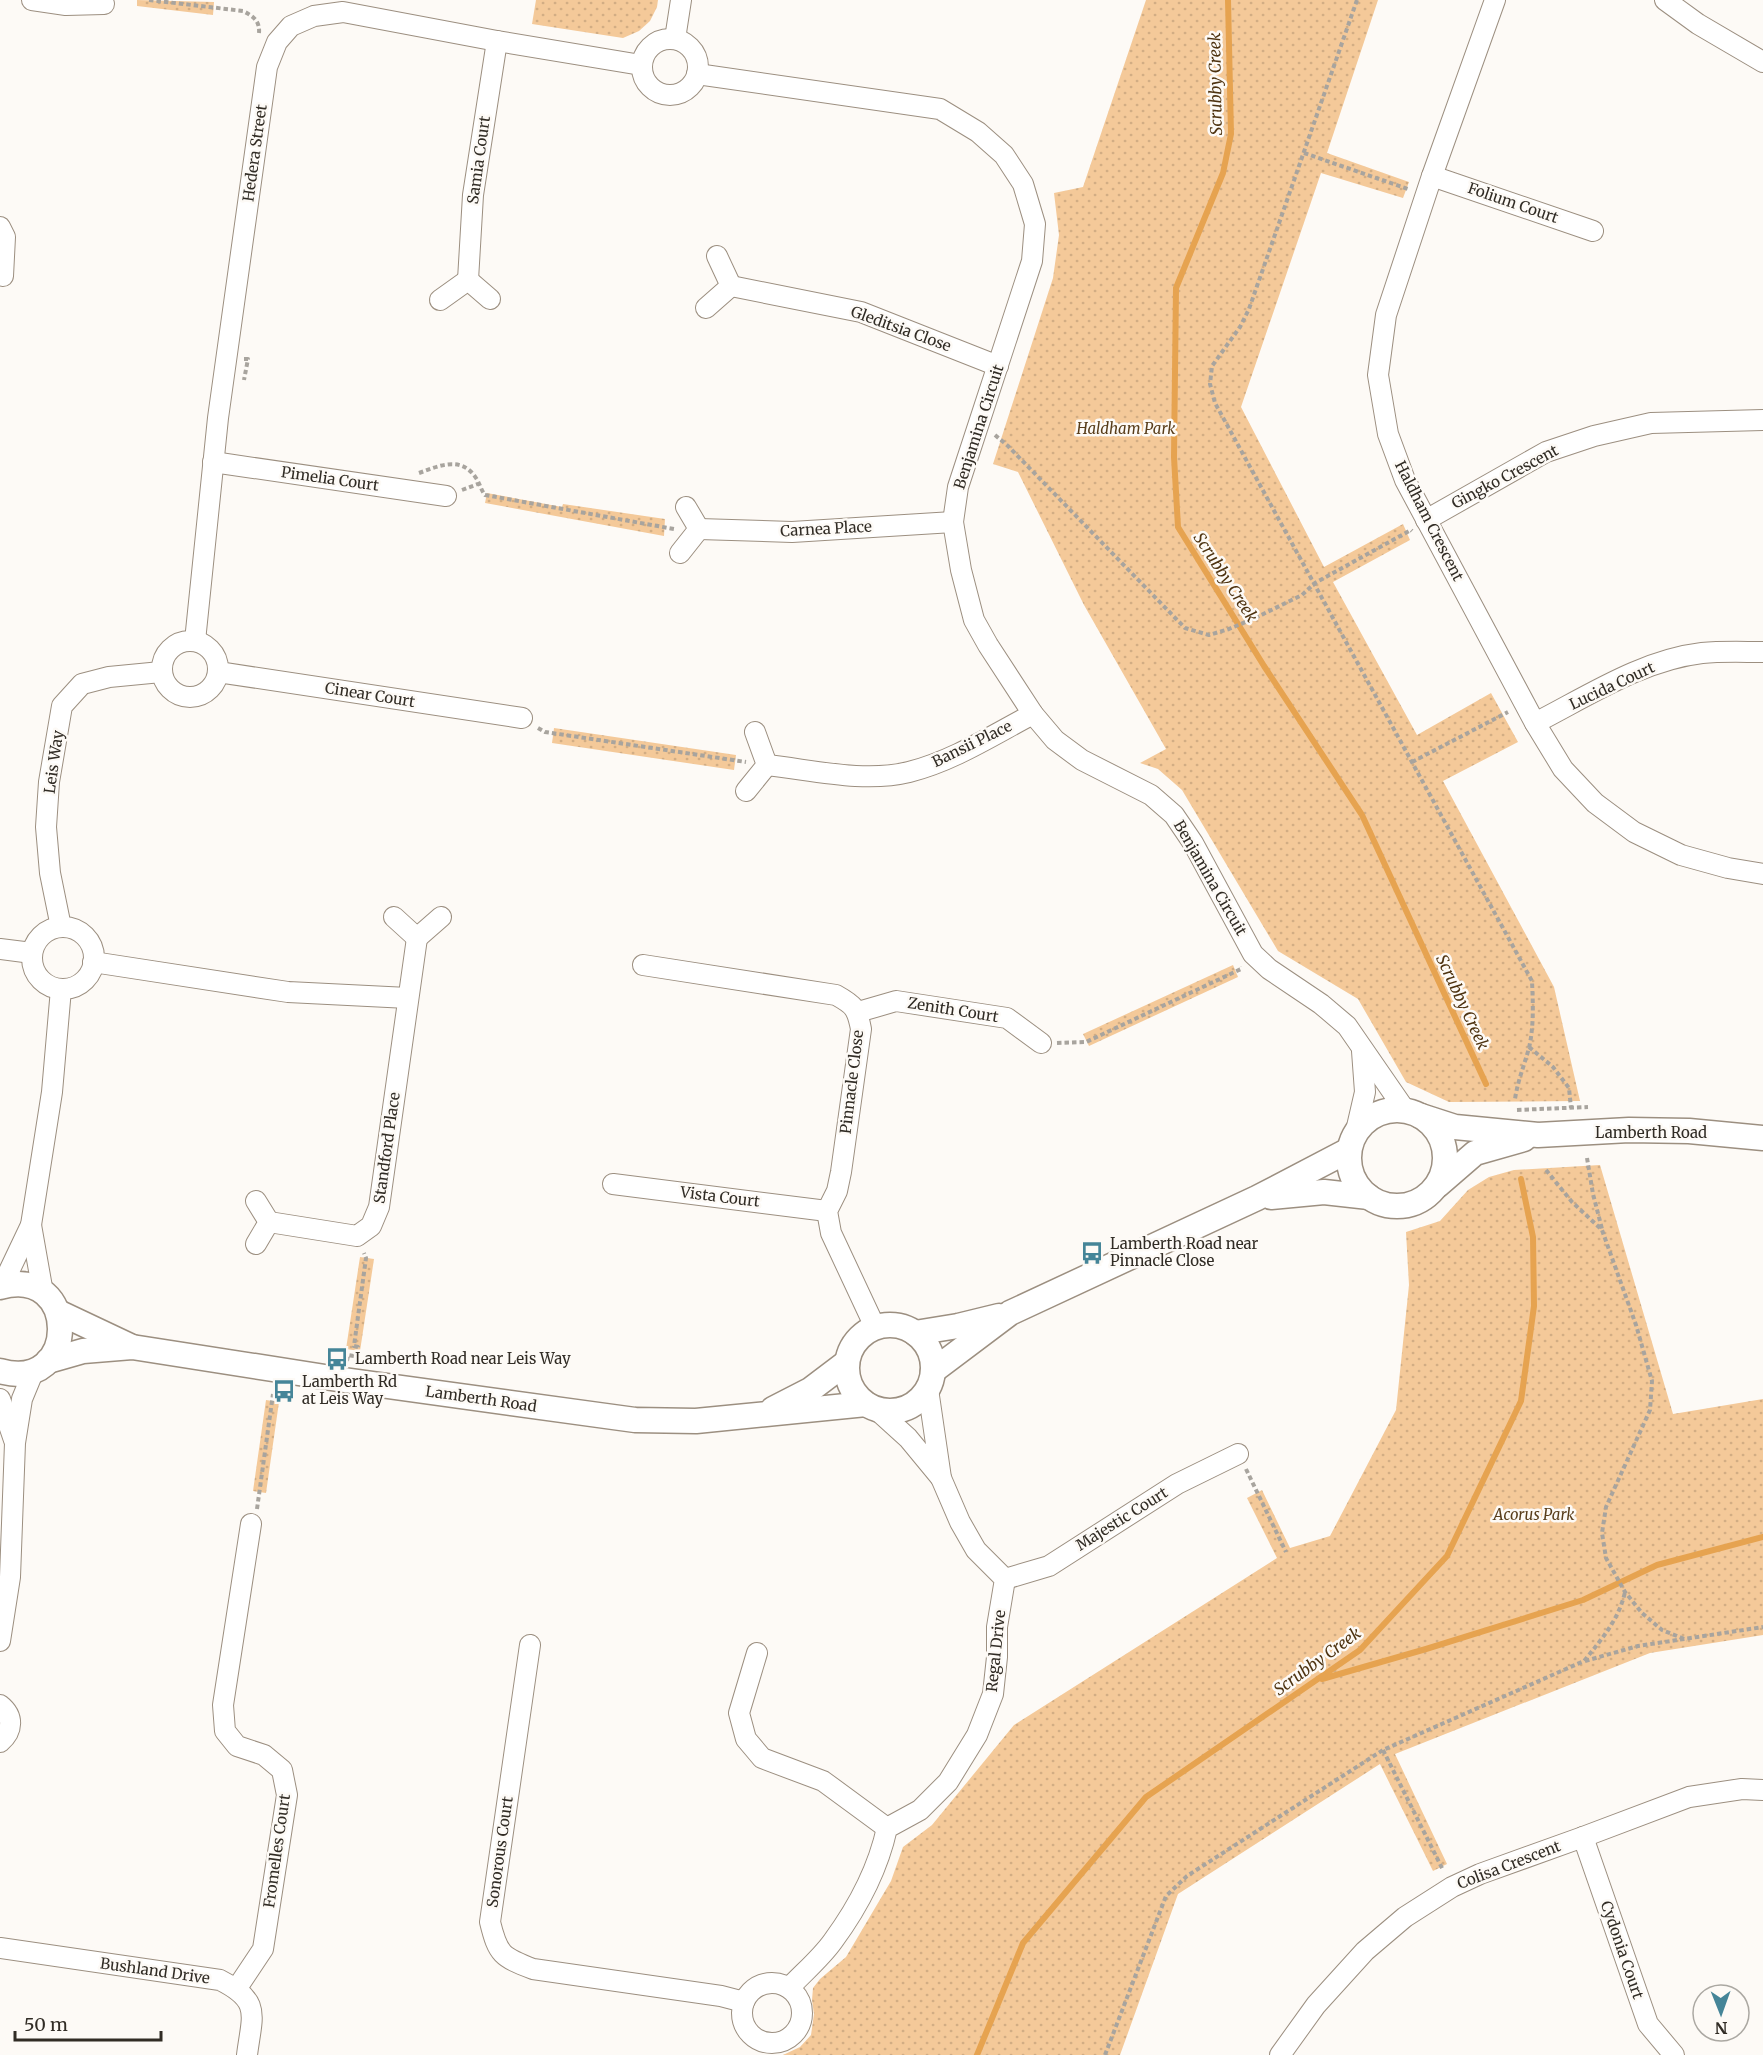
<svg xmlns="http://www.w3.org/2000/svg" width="1763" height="2055" viewBox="0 0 1763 2055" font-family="Merriweather,serif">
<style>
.green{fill:url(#green-dots)}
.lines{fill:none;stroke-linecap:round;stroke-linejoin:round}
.stream{stroke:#e6a350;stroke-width:6}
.minor-casing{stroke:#9c8f80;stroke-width:22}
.tertiary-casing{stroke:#9c8f80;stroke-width:27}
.path{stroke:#a8a49e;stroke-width:4;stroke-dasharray:4.5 3;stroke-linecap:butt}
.minor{stroke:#fff;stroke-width:20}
.tertiary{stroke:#fff;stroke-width:24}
.labels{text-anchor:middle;stroke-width:5;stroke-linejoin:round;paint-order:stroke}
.street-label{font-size:15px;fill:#312c25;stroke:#fdfaf6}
.park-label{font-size:15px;font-style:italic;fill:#583d1a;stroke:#fdfaf6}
.poi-label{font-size:15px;fill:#312c25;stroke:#fdfaf6;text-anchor:start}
.water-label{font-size:16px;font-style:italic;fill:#4e3310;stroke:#fdfaf6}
</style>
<defs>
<pattern id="green-dots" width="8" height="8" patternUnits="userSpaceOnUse" patternTransform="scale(1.5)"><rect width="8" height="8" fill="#f4c999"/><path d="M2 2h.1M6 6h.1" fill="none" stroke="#d2ad84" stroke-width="1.8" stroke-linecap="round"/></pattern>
</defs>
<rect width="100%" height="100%" fill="#fdfaf6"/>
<g class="green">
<path d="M137,0L214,2L213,15L137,6Z"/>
<path d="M536,0H658L657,7L650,21L639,31L623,38L532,24Z"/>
<path d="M1146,0H1378L1327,153L1409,182L1403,198L1321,173L1241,407L1324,567L1403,524L1410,540L1333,582L1417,735L1491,693L1518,742L1443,781L1554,987L1580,1101L1449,1102L1406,1082L1358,999L1278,951L1182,790L1158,769L1140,763L1166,749L1084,605L1018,472L993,464L1053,278L1059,235L1054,193L1083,187Z"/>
<path d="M487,493L562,507L563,504L665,519L664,536L485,503Z"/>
<path d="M554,728L736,755L734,770L552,743Z"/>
<path d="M1233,965L1238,977L1089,1046L1083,1034Z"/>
<path d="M1600,1165L1673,1414L1763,1399V1635L1650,1653L1395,1754L1447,1864L1433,1871L1380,1764L1178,1894L1120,2055H783L800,2047L811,2035L814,2014L812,2000L813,1988L820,1979L846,1957L891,1881L903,1847L932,1825L1014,1725L1277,1558L1247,1498L1262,1490L1290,1548L1330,1536L1396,1410L1409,1285L1406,1232L1440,1221L1468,1190L1489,1177L1514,1170Z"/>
<path d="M360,1257L374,1259L360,1351L346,1349Z"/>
<path d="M266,1400L279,1402L266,1493L253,1491Z"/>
</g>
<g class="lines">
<g class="stream">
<path d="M1228,0L1231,134L1223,173L1176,288L1174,457L1178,527L1264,666L1362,815L1486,1084"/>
<path d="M1322,1679L1426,1649L1583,1600L1657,1565L1763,1537"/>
<path d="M977,2055L1023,1943L1146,1797L1360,1650L1447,1556L1521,1401L1534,1306L1533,1237L1521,1179"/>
</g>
<g class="minor-casing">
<g id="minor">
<path d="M32,0L66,5L104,4"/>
<path d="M1495,0L1432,176L1386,315L1378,375L1388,434L1405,480L1535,723L1563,769L1595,803L1634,832L1681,855L1728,868L1763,874"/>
<path d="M1665,0L1698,24L1763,62"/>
<circle cx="670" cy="67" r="28"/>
<path d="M675,39L681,0"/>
<path d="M697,74L940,109L978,132L1004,155L1023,184L1035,224L1032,261L958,487L953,522L961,570L974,620L988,645L1033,714L1055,740L1082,760L1151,795L1174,815L1193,843L1253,954L1269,969L1321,1004L1347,1026L1405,1110"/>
<path d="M1432,176L1593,231"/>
<path d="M0,227L5,237L3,276"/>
<path d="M468,280L473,195L497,41"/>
<path d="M731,286L861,312L998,366"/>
<path d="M440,300L468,280L490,299"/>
<path d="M706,308L731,286L717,256"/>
<path d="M213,462L446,496"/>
<path d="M1426,520L1546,452L1594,436L1651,423L1763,420"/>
<path d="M699,529L792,532L953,522"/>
<path d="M680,553L699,529L686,507"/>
<circle cx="190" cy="669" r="28"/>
<path d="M195,641L218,418L267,67L277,42L291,26L314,16L343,12L497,41L641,65"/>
<path d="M218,672L522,718"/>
<path d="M1535,723C1588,696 1642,660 1702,653C1722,651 1743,652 1763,652"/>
<path d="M767,765C813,770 864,783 909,772C953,761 993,735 1033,714"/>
<path d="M746,791L767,765L755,732"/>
<path d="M394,917L417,938L441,917"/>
<path d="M61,927L50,873L46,827L49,782L62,706L82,684L109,677L161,672"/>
<circle cx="63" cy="958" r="31"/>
<path d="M0,949L32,953"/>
<path d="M93,962L288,992L408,998"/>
<path d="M643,965L836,995C854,1005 857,1008 861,1029L841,1172L837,1191L827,1211L831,1233L875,1327"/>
<path d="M858,1012L896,1001L1007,1018L1041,1043"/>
<path d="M1356,1131L1365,1092L1362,1051"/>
<path d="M613,1184L827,1211"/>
<path d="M269,1222L357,1236L371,1226L379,1207L417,938"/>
<path d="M31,1225L43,1293"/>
<path d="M256,1244L269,1222L256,1201"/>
<path d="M2,1286L31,1225L52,1092L61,989"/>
<path d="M0,1399L14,1440"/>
<path d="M876,1409L908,1438L941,1478"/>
<path d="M1005,1579L1049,1566L1177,1484L1238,1454"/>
<path d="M0,1641L10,1577L15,1443L22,1399L34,1370"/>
<path d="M530,1645L490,1922C498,1955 502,1957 533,1969L721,1996L744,2002"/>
<path d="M757,1653L739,1713L746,1739L762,1758L823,1781L887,1828"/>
<path d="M0,1705C14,1716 13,1731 0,1742"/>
<path d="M1583,1837L1648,2024L1674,2055"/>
<path d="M0,1948L220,1980C262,2001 252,2015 247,2055"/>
<circle cx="772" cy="2013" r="30"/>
<path d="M237,1988L263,1949L287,1795L282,1770L264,1755L237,1746L225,1731L223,1705L251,1524"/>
<path d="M789,1988C803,1973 821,1958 833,1941C858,1907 878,1869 887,1828L920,1810L948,1782L977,1735L993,1694L997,1657V1627L1005,1579L976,1550L960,1522L941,1478L928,1389"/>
<path d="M1280,2055L1316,2005L1365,1951L1405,1917L1452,1887L1480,1874L1583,1837L1689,1797L1742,1789L1763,1790"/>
</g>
</g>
<g class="tertiary-casing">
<g id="tertiary">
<circle cx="1397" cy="1158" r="48"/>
<path d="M1421,1116L1455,1127L1538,1135L1629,1130L1689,1131L1763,1138"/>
<path d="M1438,1185L1475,1153L1524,1139"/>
<path d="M1271,1197L1324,1192L1369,1197"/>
<path d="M0,1287C80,1264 80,1394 0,1371"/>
<path d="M58,1312L130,1346"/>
<circle cx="890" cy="1368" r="43"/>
<path d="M915,1333L958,1326L999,1316"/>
<path d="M48,1361L83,1351L132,1347L344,1380L635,1420L696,1421L866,1404"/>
<path d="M933,1371L1010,1313L1257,1198L1349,1150"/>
<path d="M773,1409L810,1390L847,1362"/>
</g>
</g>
<g class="path">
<path d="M149,0L243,11C253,16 260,21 259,33"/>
<path d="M1357,0L1249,309L1240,327L1212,366L1210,384L1215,403L1532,981C1533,1003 1534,1026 1529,1048C1524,1066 1518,1080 1515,1099"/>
<path d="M1304,153L1408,189"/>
<path d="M244,359H248L244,380"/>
<path d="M995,435L1008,446L1185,628L1209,635L1229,629L1255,618L1302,595L1315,583L1411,530L1412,531"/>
<path d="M419,473C439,466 461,455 476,478C480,484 481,490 485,495L674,529"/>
<path d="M462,490L478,484"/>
<path d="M538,728L545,732L746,762"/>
<path d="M1412,762L1508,712"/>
<path d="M1057,1043L1086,1042L1241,969L1240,967"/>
<path d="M1529,1047L1553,1067L1569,1088L1571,1108"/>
<path d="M1517,1110L1588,1107"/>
<path d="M1587,1158L1593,1194L1602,1229"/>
<path d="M1546,1170L1572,1202L1602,1230L1636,1325L1652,1381L1650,1410L1606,1507L1602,1533L1606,1558L1625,1592L1642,1613L1662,1630L1687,1640"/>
<path d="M347,1361L348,1355L354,1356L357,1354L358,1347L354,1346L366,1258L364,1253"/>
<path d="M1246,1469L1286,1552"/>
<path d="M257,1509L273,1394"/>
<path d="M1585,1661L1638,1646L1763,1627"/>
<path d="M1383,1750L1443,1870"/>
<path d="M1105,2055L1166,1896L1187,1876L1383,1750L1584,1661C1602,1639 1619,1619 1625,1592"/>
</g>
<use href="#minor" class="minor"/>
<use href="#tertiary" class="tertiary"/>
</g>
<defs>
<g id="bus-bare" transform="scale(1.8)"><path d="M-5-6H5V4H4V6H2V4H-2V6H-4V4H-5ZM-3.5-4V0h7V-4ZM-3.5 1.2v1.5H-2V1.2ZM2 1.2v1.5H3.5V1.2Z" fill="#458598" stroke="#fdfaf6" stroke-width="2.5" paint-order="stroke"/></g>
</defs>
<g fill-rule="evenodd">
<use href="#bus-bare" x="1092" y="1253"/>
<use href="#bus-bare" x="337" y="1359"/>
<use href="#bus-bare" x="284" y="1391"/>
</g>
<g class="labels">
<g class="street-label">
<text transform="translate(255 153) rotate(-82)" y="5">Hedera Street</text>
<text transform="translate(479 160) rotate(-82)" y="5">Samia Court</text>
<text transform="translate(1513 203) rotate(19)" y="5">Folium Court</text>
<text transform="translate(901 329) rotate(20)" y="5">Gleditsia Close</text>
<text transform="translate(979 427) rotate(-72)" y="5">Benjamina Circuit</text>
<text transform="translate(1505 477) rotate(-28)" y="5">Gingko Crescent</text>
<text transform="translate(330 479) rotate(8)" y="5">Pimelia Court</text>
<text transform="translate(1429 521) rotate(63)" y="5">Haldham Crescent</text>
<text transform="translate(826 529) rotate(-3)" y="5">Carnea Place</text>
<text transform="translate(1612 686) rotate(-25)" y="5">Lucida Court</text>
<text transform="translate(370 695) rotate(9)" y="5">Cinear Court</text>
<text transform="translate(972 744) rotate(-26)" y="5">Bansii Place</text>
<text transform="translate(54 762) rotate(-82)" y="5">Leis Way</text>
<text transform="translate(1210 878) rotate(60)" y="5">Benjamina Circuit</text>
<text transform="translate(953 1010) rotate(9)" y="5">Zenith Court</text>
<text transform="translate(852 1082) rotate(-83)" y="5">Pinnacle Close</text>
<text x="1651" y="1138">Lamberth Road</text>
<text transform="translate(387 1148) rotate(-82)" y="5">Standford Place</text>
<text transform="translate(720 1197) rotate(7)" y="5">Vista Court</text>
<text transform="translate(481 1399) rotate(8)" y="5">Lamberth Road</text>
<text transform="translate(1122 1519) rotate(-32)" y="5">Majestic Court</text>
<text transform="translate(996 1651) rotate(-84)" y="5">Regal Drive</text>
<text transform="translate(277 1851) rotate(-82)" y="5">Fromelles Court</text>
<text transform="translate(500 1852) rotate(-82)" y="5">Sonorous Court</text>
<text transform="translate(1509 1865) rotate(-21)" y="5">Colisa Crescent</text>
<text transform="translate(1622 1950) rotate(71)" y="5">Cydonia Court</text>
<text transform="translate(155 1971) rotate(8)" y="5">Bushland Drive</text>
</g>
<g class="park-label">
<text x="1126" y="434">Haldham Park</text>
<text x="1534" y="1520">Acorus Park</text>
</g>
<g class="poi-label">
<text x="1110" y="1249">Lamberth Road near<tspan x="1110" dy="17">Pinnacle Close</tspan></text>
<text x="355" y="1364">Lamberth Road near Leis Way</text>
<text x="302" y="1387">Lamberth Rd<tspan x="302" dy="17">at Leis Way</tspan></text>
</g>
<g class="water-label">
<text transform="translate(1215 84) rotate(-91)" y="6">Scrubby Creek</text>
<text transform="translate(1226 577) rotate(57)" y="6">Scrubby Creek</text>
<text transform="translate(1463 1002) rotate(65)" y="6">Scrubby Creek</text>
<text transform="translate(1317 1661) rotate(-36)" y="6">Scrubby Creek</text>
</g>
</g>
<g transform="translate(1721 2013) rotate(179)"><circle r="28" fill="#fdfaf6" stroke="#aba8a2" stroke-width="1.5"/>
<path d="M0-4.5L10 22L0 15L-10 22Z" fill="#458598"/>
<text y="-9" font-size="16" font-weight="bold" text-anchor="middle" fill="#312c25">N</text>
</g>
<path d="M15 2031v9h146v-9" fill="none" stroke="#312c25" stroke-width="3"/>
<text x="24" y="2031" font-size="18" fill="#312c25" stroke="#fdfaf6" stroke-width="4.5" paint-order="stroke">50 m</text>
</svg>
